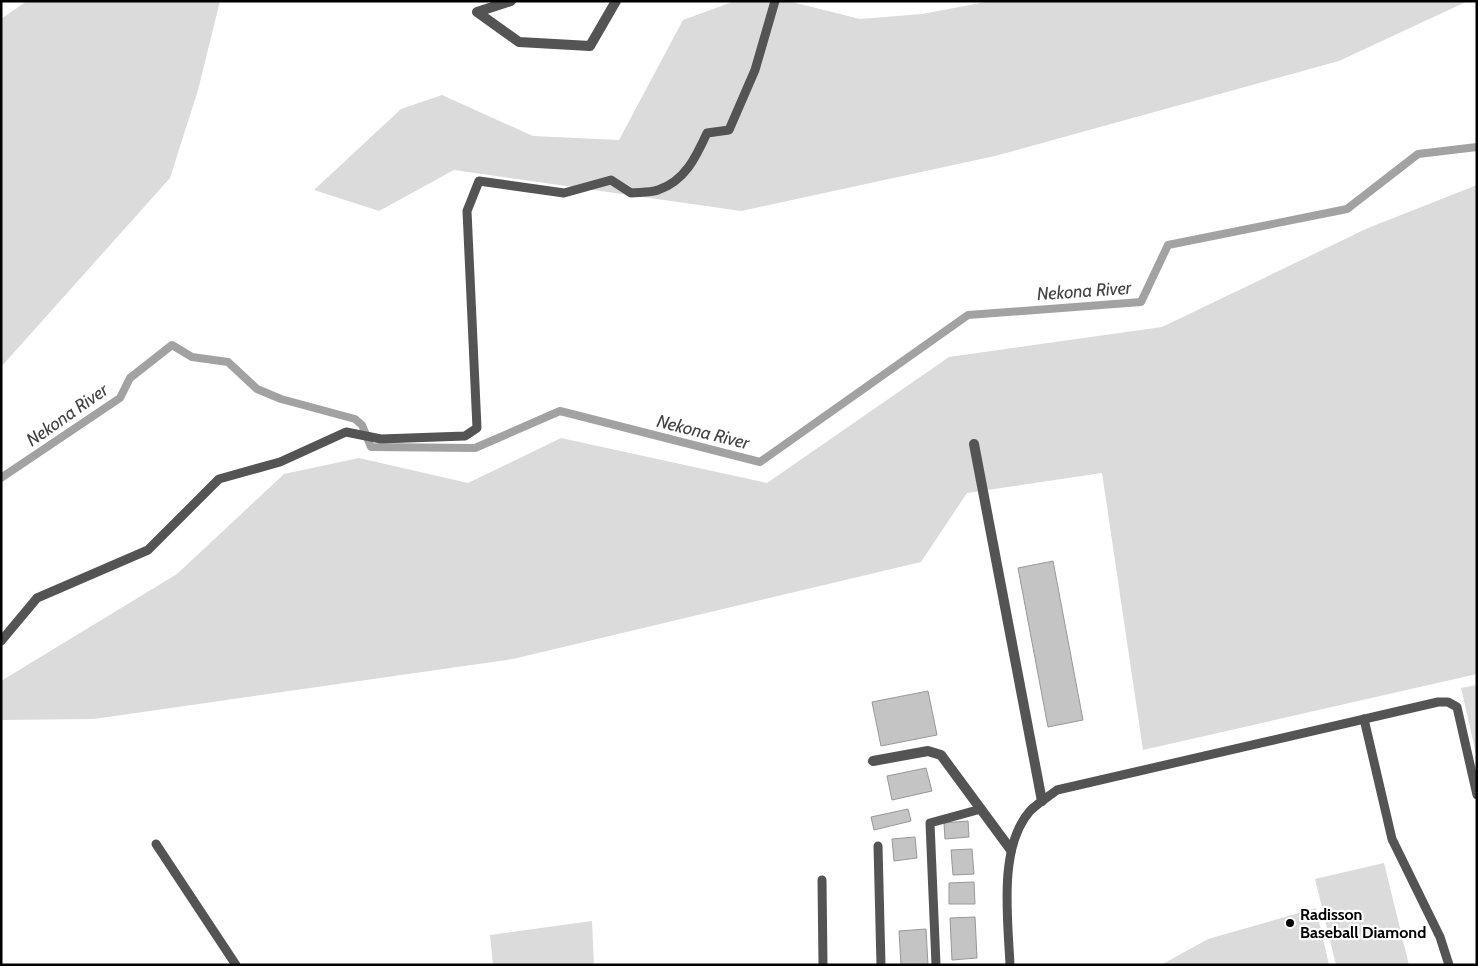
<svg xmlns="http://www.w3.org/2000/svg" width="1478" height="966" viewBox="0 0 1478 966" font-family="Cabin,sans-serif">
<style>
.green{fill:#dbdbdb}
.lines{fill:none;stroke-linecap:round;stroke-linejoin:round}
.stream{stroke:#a2a2a2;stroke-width:8}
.building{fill:#c4c4c4;stroke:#989898}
.lane{stroke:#545454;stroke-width:9}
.street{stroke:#545454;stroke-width:10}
.poi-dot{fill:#000;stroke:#fff;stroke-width:2}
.labels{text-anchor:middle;stroke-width:4.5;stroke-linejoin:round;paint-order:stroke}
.poi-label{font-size:16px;font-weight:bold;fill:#000;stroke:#fff;text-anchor:start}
.water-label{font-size:18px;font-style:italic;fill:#434343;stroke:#fff}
</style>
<rect width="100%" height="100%" fill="#fff"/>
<g class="green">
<path d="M27,1H220L198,90L170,178L1,367V19Z"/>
<path d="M735,1H788L860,19L922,14L991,1H1468L1339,61L995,156L741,211L454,170L379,211L314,190L401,109L442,95L533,136L619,140L683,20Z"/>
<path d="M1477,185V674L1143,750L1102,473L967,493L921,562L513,659L94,719L1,720V681L177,574L284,474L359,458L468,483L561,438L767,483L949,357L1162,327L1368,228Z"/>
<path d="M1477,685V758L1461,688Z"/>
<path d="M1384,863L1409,965H1336L1315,879Z"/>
<path d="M1316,908L1329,965H1161L1208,939Z"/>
<path d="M592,921L594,965H493L490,935Z"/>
</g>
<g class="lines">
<path class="stream" d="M1,478L120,398L130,378L172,345L192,357L228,362L257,389L281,399L355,419L362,425L371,447L475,448L560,411L760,462L968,315L1141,302L1168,245L1347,209L1418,154L1477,147"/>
</g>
<g class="building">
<path d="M1053,561L1083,720L1048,727L1018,568Z"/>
<path d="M928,691L937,735L881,746L872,702Z"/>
<path d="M926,768L932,791L892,800L887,776Z"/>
<path d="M908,809L911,821L874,830L871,817Z"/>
<path d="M968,821L969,837L945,839L944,823Z"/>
<path d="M915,837L917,858L894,861L892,839Z"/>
<path d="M972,849L974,874L953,875L951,850Z"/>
<path d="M974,882L975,904H949V883Z"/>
<path d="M975,917L977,958L952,960L950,918Z"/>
<path d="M926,929L928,965H901L899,931Z"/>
</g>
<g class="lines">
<g class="lane">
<path d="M1,641L37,598L148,550L219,479L280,462L346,432L381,439L465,436L477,428L467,211L479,181L564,193L611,180L631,193C639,192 650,193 658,190C685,181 696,157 707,133L729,130L755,70L775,1"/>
<path d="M1364,719L1392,839L1440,937L1449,965"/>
<path d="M156,844L236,965"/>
<path d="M878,846L881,965"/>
<path d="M822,880L823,965"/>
<path d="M936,965L930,823L981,809"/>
<path d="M1010,965C1008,920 998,847 1030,811C1038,803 1048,797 1057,790L1438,702H1448L1457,707L1477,795"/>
</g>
<g class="street">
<path d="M511,1L477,12L519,42L590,46L616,1"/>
<path d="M974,444L1042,801"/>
<path d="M873,761L928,751L941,755L1011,850"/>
</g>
</g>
<circle class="poi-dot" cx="1290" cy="923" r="5"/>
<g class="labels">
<g class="poi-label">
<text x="1300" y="920">Radisson<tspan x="1300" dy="18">Baseball Diamond</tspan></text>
</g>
<g class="water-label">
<text transform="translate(1084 291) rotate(-4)" y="6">Nekona River</text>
<text transform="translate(67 415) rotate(-35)" y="6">Nekona River</text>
<text transform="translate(703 432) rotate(14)" y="6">Nekona River</text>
</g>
</g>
<rect width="1478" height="966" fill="none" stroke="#000000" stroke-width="5"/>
</svg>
